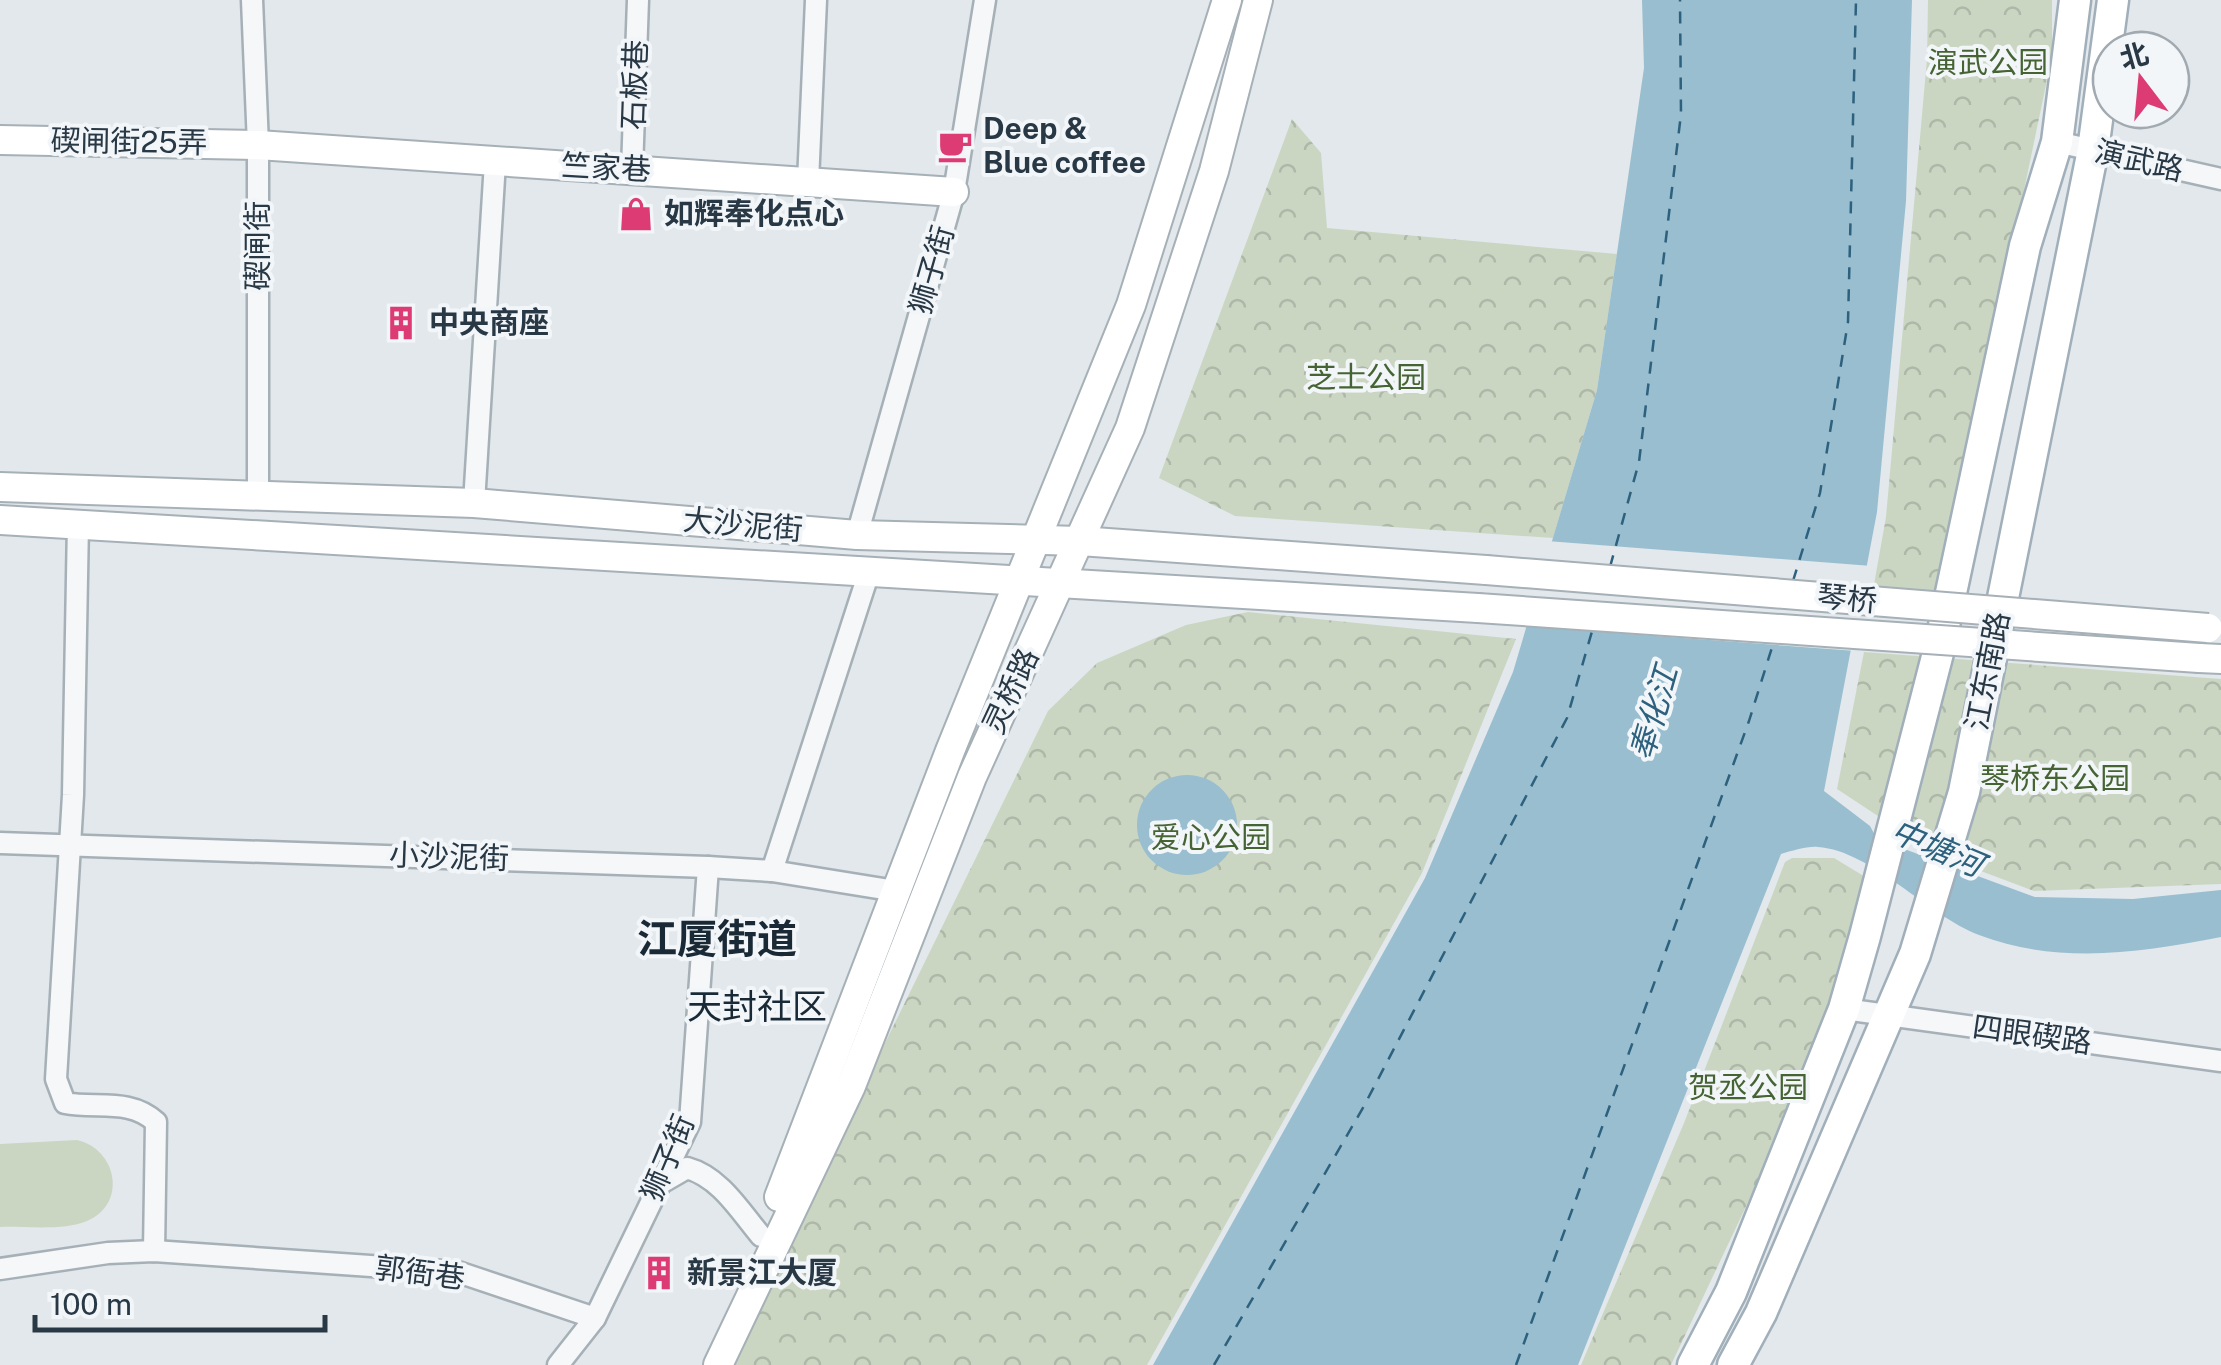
<svg xmlns="http://www.w3.org/2000/svg" width="2221" height="1365" viewBox="0 0 2221 1365" font-family="'Public Sans','Noto Sans SC',sans-serif">
<style>
.grass{fill:#cbd6c2}
.park{fill:url(#park-crowns)}
.water{fill:#99becf}
.pier{fill:#e2e8ec}
.lines{fill:none;stroke-linecap:round;stroke-linejoin:round}
.ferry{stroke:#2d617e;stroke-width:2.5;stroke-dasharray:12 10;stroke-linecap:butt}
.street-casing{stroke:#a6b0b7;stroke-width:25}
.secondary-casing{stroke:#a6b0b7;stroke-width:32}
.primary-casing{stroke:#a0afb9;stroke-width:35}
.street{stroke:#f5f7f9;stroke-width:20}
.secondary{stroke:#fff;stroke-width:28}
.primary{stroke:#fff;stroke-width:30}
.secondary-bridge-casing{stroke:#a6b0b7;stroke-width:32;stroke-linecap:butt}
.secondary-bridge{stroke:#fff;stroke-width:28}
.labels{text-anchor:middle;stroke-width:8;stroke-linejoin:round;paint-order:stroke}
.park-label{font-size:30px;fill:#466334;stroke:#f2f6f9}
.street-label{font-size:30px;fill:#283845;stroke:#f2f6f9}
.poi-label{font-size:30px;font-weight:bold;fill:#283845;stroke:#f2f6f9;text-anchor:start}
.water-label{font-size:32px;font-style:italic;fill:#2d617e;stroke:#f2f6f9}
.quarter-label{font-size:35px;fill:#1a2936;stroke:#f2f6f9}
.district-label{font-size:40px;font-weight:bold;fill:#1a2936;stroke:#f2f6f9}
</style>
<defs>
<pattern id="park-crowns" width="20" height="18" patternUnits="userSpaceOnUse" patternTransform="scale(2.5)"><rect width="20" height="18" fill="#cbd6c2"/><path d="M2 6a3 3 0 1 1 6 0M12 15a3 3 0 1 1 6 0" fill="none" stroke="#aeb8a8"/></pattern>
</defs>
<rect width="100%" height="100%" fill="#e2e8ec"/>
<path class="grass" d="M77,1140C117,1149 128,1204 87,1221C64,1231 25,1226 0,1227V1144Z"/>
<g class="park">
<path d="M1928,0H2052V56L1939,597L1873,590L1886,517L1927,59Z"/>
<path d="M1292,119L1321,153L1327,228L1617,254L1597,390L1553,538L1235,516L1159,478Z"/>
<path d="M1248,612L1516,639L1422,873L1147,1365H727L1048,711L1097,663L1186,625Z"/>
<path d="M1864,652L2221,679V884L2034,891L1877,832L1881,818L1837,789Z"/>
<path d="M1792,858H1834L1867,878L1829,1005L1776,1143L1671,1365H1581L1684,1123L1785,862Z"/>
</g>
<g class="water">
<path d="M1642,0H1912L1906,201L1877,512L1824,791L1870,826L1877,839L2035,897L2133,899L2221,890V937C2139,953 2059,965 1979,935C1927,915 1872,851 1818,847C1807,846 1792,851 1781,854L1578,1365H1153L1425,878L1513,672L1597,390L1644,68Z"/>
<circle cx="1187" cy="825" r="50"/>
</g>
<path class="pier" d="M1547,541L1872,566L1856,651L1521,626Z"/>
<g class="lines">
<g class="ferry">
<path d="M1610,567L1639,462L1681,114L1680,0"/>
<path d="M1793,581L1820,493L1848,322L1856,0"/>
<path d="M1214,1365L1364,1106L1567,718L1593,628"/>
<path d="M1516,1365L1749,721L1774,641"/>
</g>
<g class="street-casing">
<g id="street">
<path d="M252,0L258,145V493"/>
<path d="M2057,142L2221,179"/>
<path d="M632,170L638,0"/>
<path d="M808,182L816,0"/>
<path d="M474,503L495,162"/>
<path d="M78,523L73,795L56,1079L65,1103C97,1109 130,1098 156,1122L154,1251"/>
<path d="M857,535L954,192L985,0"/>
<path d="M0,843L708,867L772,871L896,891"/>
<path d="M772,871L870,569"/>
<path d="M1844,1009L2221,1061"/>
<path d="M661,1183L687,1168C720,1177 740,1211 761,1236"/>
<path d="M0,1269L108,1253L154,1251L458,1272L595,1318"/>
<path d="M558,1365L595,1318L690,1122L708,867"/>
</g>
</g>
<g class="secondary-casing">
<g id="secondary">
<path d="M0,140L258,145L954,192"/>
<path d="M0,487L474,503L857,535L1080,541L1486,570"/>
<path d="M0,520L1478,608"/>
<path d="M2199,658L2221,659"/>
<path d="M779,1197L950,751L1131,305L1227,0"/>
<path d="M718,1365L851,1086L972,777L1130,428L1214,171L1258,0"/>
</g>
</g>
<g class="primary-casing">
<g id="primary">
<path d="M1693,1365L1731,1292L1844,1009L1865,936L1939,649L2025,246L2057,142L2075,0"/>
<path d="M1733,1365L1761,1313L1915,954L1964,792L2093,150L2113,0"/>
</g>
</g>
<use href="#street" class="street"/>
<use href="#secondary" class="secondary"/>
<use href="#primary" class="primary"/>
<g class="secondary-bridge-casing">
<g id="secondary-bridge">
<path d="M1486,570L2208,628"/>
<path d="M1478,608L2199,658"/>
</g>
</g>
<use href="#secondary-bridge" class="secondary-bridge"/>
</g>
<defs>
<g id="cafe-bare" transform="scale(2.7)"><path d="M-5.5-4.5H6V0H3Q3 3.5 0 3.5H-2.5Q-5.5 3.5-5.5 0ZM3-3.2v2h1.7v-2ZM-6 4.5H4V6H-6Z" fill="#dc3b73" stroke="#f2f6f9" stroke-width="2.5" paint-order="stroke"/></g>
<g id="shop-bare" transform="scale(2.7)"><path d="M-5-2.5h2.3a2.7 3.5 0 0 1 5.4 0H5L5.5 6h-11ZM-1.5-2.5h3a1.5 2.3 0 0 0-3 0Z" fill="#dc3b73" stroke="#f2f6f9" stroke-width="2.5" paint-order="stroke"/></g>
<g id="building-bare" transform="scale(2.7)"><path d="M-4-6H4V6H1V3H-1V6H-4ZM-2.5-4.3h1.7v1.8h-1.7ZM.8-4.3h1.7v1.8H.8ZM-2.5-1h1.7V.8h-1.7ZM.8-1h1.7V.8H.8Z" fill="#dc3b73" stroke="#f2f6f9" stroke-width="2.5" paint-order="stroke"/></g>
</defs>
<g fill-rule="evenodd">
<use href="#cafe-bare" x="955" y="146"/>
<use href="#shop-bare" x="636" y="214"/>
<use href="#building-bare" x="401" y="323"/>
<use href="#building-bare" x="659" y="1273"/>
</g>
<g class="labels">
<g class="park-label">
<text x="1988" y="73">演武公园</text>
<text x="1366" y="388">芝士公园</text>
<text x="2055" y="789">琴桥东公园</text>
<text x="1211" y="848">爱心公园</text>
<text x="1748" y="1098">贺丞公园</text>
</g>
<g class="street-label">
<text transform="translate(635 85) rotate(-88)" y="10">石板巷</text>
<text transform="translate(129 142) rotate(1)" y="10">碶闸街25弄</text>
<text transform="translate(2139 161) rotate(13)" y="10">演武路</text>
<text transform="translate(606 168) rotate(3)" y="10">竺家巷</text>
<text transform="translate(258 246) rotate(-90)" y="10">碶闸街</text>
<text transform="translate(932 270) rotate(-74)" y="10">狮子街</text>
<text transform="translate(743 525) rotate(5)" y="10">大沙泥街</text>
<text transform="translate(1847 599) rotate(5)" y="10">琴桥</text>
<text transform="translate(1988 671) rotate(-79)" y="10">江东南路</text>
<text transform="translate(1011 691) rotate(-65)" y="10">灵桥路</text>
<text transform="translate(449 857) rotate(2)" y="10">小沙泥街</text>
<text transform="translate(2032 1035) rotate(8)" y="10">四眼碶路</text>
<text transform="translate(668 1158) rotate(-67)" y="10">狮子街</text>
<text transform="translate(420 1273) rotate(7)" y="10">郭衙巷</text>
</g>
<g class="poi-label">
<text x="983" y="139">Deep &amp;<tspan x="983" dy="34">Blue coffee</tspan></text>
<text x="664" y="224">如辉奉化点心</text>
<text x="429" y="333">中央商座</text>
<text x="687" y="1283">新景江大厦</text>
</g>
<g class="water-label">
<text transform="translate(1654 713) rotate(-74)" y="11">奉化江</text>
<text transform="translate(1937 848) rotate(23)" y="11">中塘河</text>
</g>
<g class="quarter-label">
<text x="757" y="1019">天封社区</text>
</g>
<g class="district-label">
<text x="717" y="953">江厦街道</text>
</g>
</g>
<g transform="translate(2141 80) rotate(344)"><circle r="48" fill="#f2f6f9" stroke="#a1aab1" stroke-width="2.5"/>
<path d="M0-8L18 38L0 25L-18 38Z" fill="#dc3b73"/>
<text y="-15" font-size="28" font-weight="bold" text-anchor="middle" fill="#283845">北</text>
</g>
<path d="M35 1315v15h290v-15" fill="none" stroke="#283845" stroke-width="5"/>
<text x="50" y="1315" font-size="30" fill="#283845" stroke="#f2f6f9" stroke-width="8" paint-order="stroke">100 m</text>
</svg>
